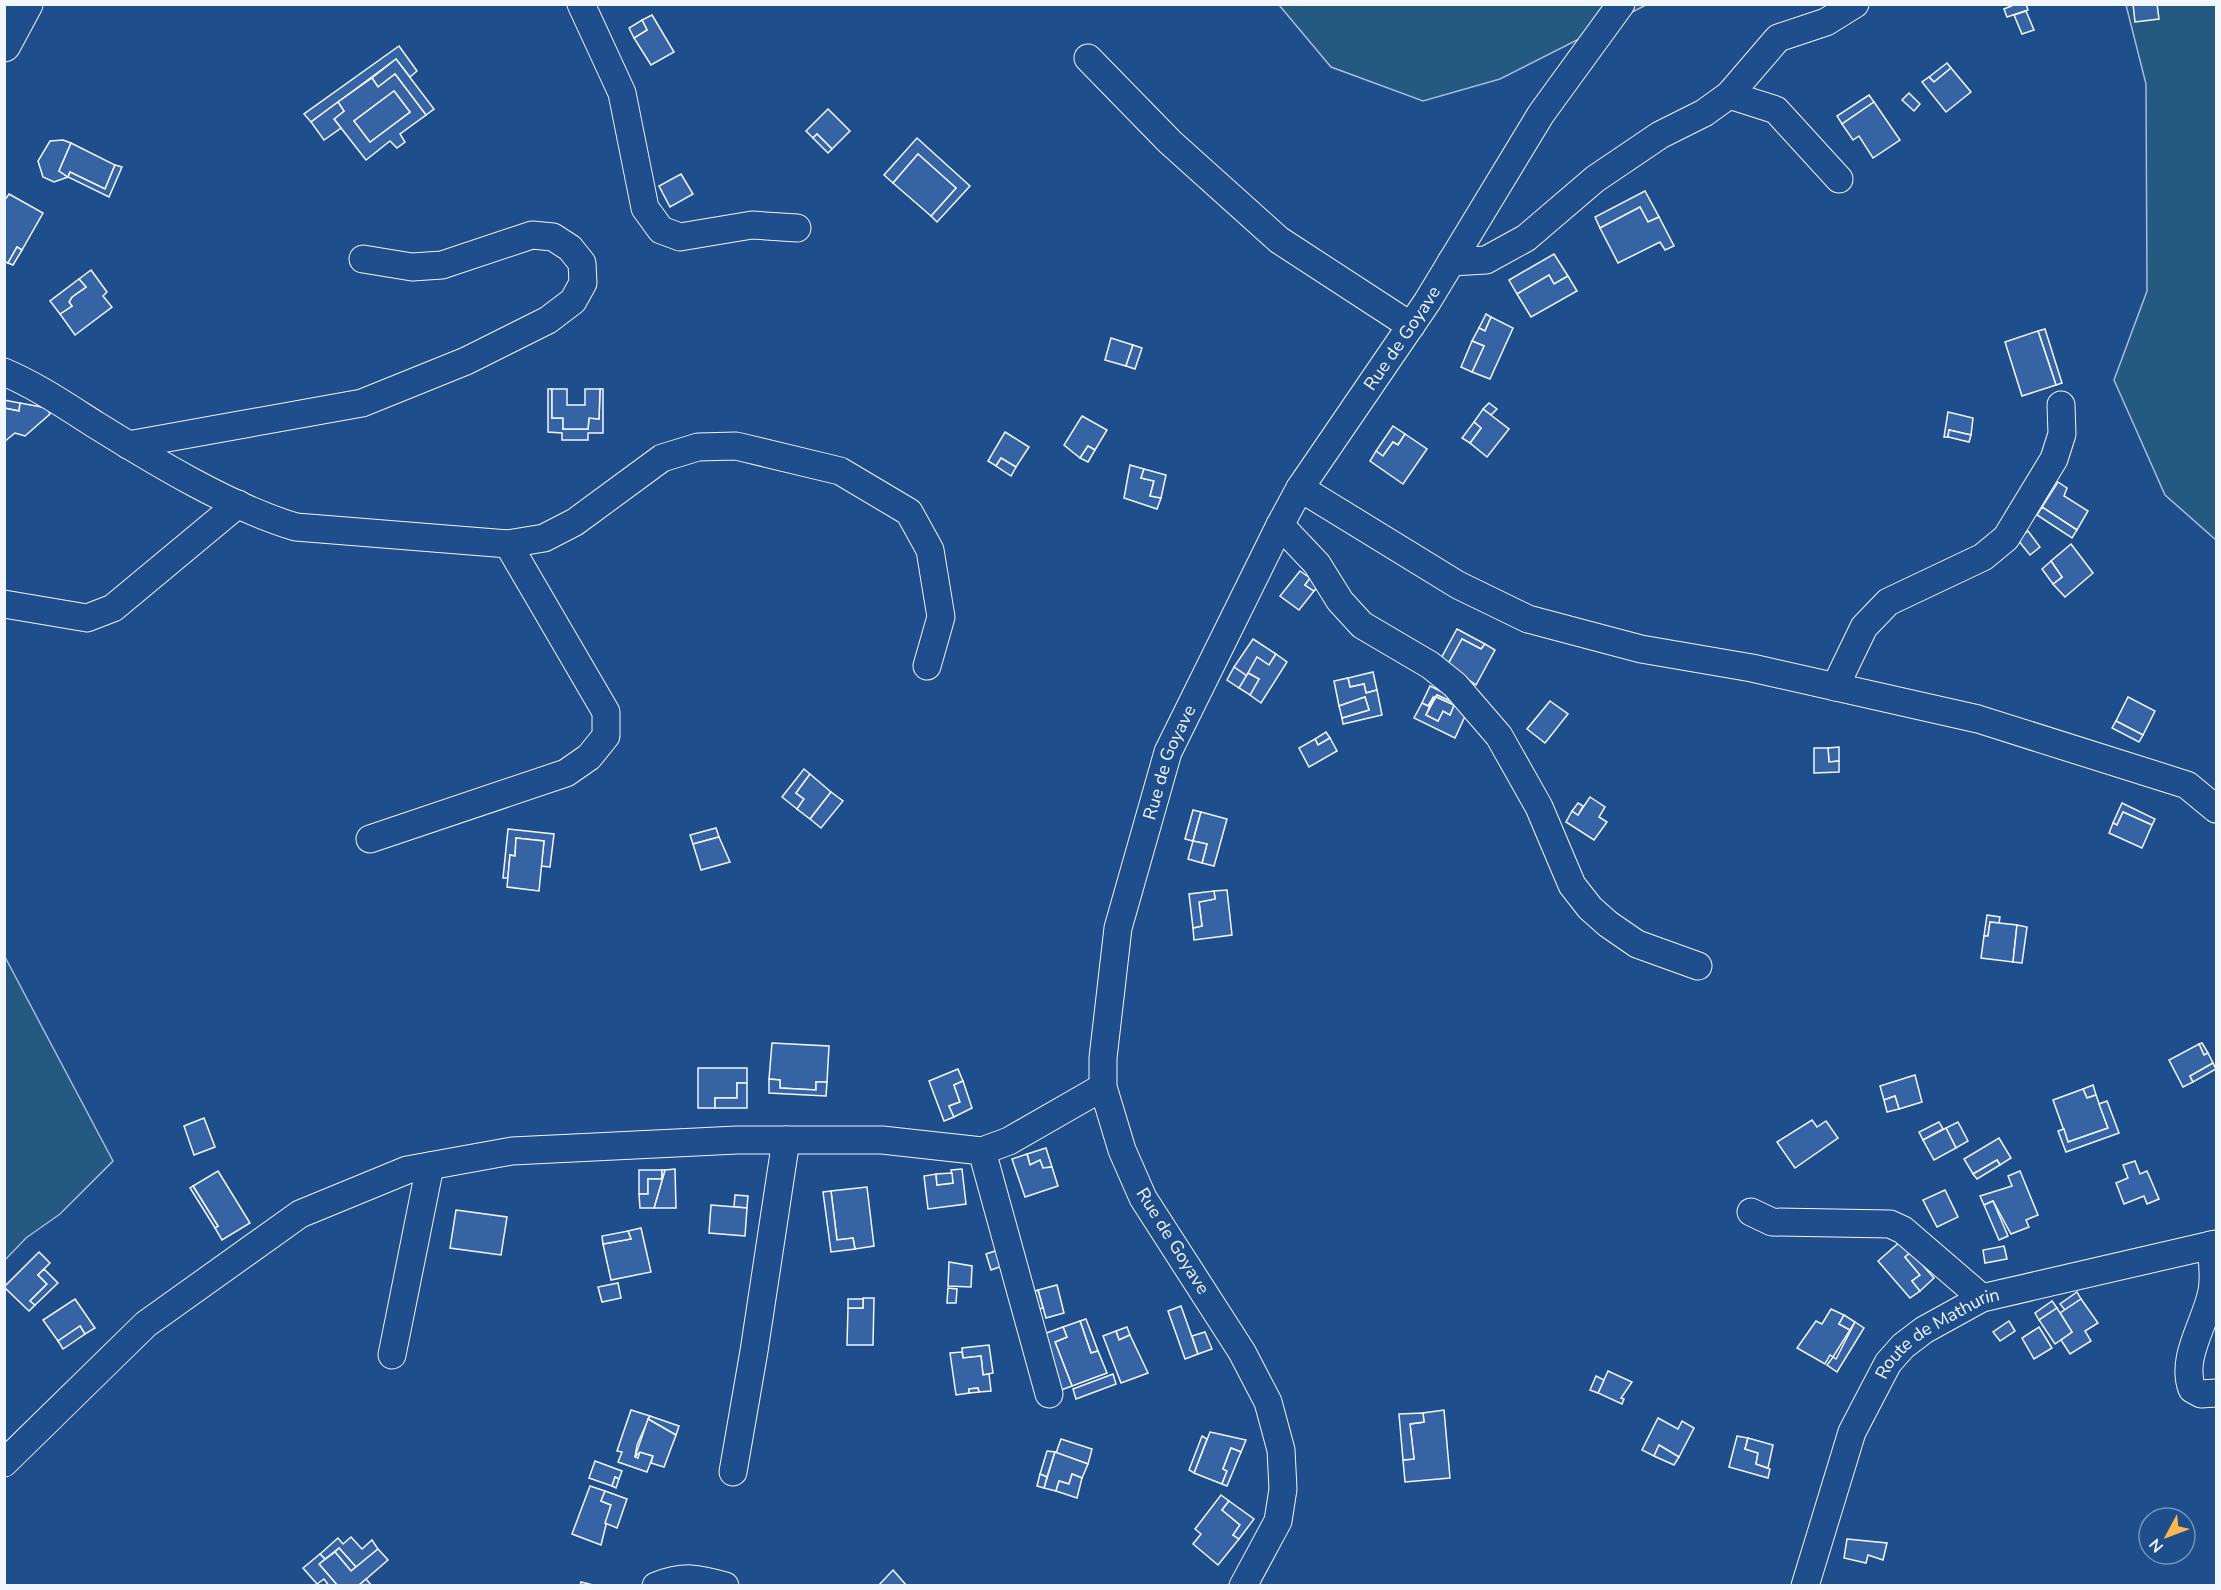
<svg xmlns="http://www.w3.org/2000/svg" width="2221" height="1590" viewBox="0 0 2221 1590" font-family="'Nunito Sans',sans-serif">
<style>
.green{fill:#245a82;stroke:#a8bbd7;stroke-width:1.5}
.building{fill:#3563a3;stroke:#f2f6ff;stroke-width:1.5;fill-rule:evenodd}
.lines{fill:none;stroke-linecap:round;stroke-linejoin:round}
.minor-casing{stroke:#f2f6ff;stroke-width:29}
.major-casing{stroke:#f2f6ff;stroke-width:35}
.minor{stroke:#1f4e8c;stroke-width:27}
.major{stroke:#1f4e8c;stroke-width:33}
.labels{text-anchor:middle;stroke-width:4.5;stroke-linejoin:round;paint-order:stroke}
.street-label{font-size:18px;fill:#f2f6ff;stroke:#1f4e8c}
</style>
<rect width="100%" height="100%" fill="#1f4e8c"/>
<g class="green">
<path d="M1279,5H1646L1500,79L1423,101L1331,67Z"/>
<path d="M2126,5H2216V540L2165,495L2114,380L2147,291L2146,84Z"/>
<path d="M5,957L113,1161L60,1214L26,1238L5,1260Z"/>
</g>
<g class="building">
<path d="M2016,4H2026L2028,10L2007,17L2004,9Z"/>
<path d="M2133,4H2157L2159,19L2135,22Z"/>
<path d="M2026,11L2034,30L2022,34L2014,15Z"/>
<path d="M652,15L674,52L651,65L634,38L647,30L642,20Z"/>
<path d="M642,20L647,30L634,38L629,28Z"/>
<path d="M399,46L417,71L410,77L396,59L311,122L304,114Z"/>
<path d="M396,59L434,109L426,115L395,74L378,87L372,78Z"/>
<path d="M1947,63L1951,68L1934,82L1929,77Z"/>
<path d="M1951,68L1971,92L1946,112L1922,82L1929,77L1934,82Z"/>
<path d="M395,74L426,115L400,134L405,142L397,148L390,141L366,160L334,119L344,111L338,102L372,78L378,87ZM394,91L410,112L370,142L354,121Z"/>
<path d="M394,91L410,112L370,142L354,121Z"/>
<path d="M1909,93L1920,104L1914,111L1902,100Z"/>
<path d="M1869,95L1874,102L1842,124L1837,116Z"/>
<path d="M338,102L344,111L334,119L341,128L324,140L311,122Z"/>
<path d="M1874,102L1900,140L1873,158L1859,136L1853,140L1842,124Z"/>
<path d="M828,109L850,131L832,149L817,134L813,138L806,131Z"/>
<path d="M817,134L832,149L828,153L813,138Z"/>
<path d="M917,138L970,186L937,222L931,216L956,188L918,154L893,183L884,175Z"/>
<path d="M63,140L71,143L59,171L68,177L54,182L43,177L38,161L50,141Z"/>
<path d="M71,143L115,165L105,189L70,172L68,177L59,171Z"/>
<path d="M918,154L956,188L931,216L893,183Z"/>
<path d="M115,165L122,167L109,197L68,177L70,172L105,189Z"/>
<path d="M681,174L693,194L670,207L659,186Z"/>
<path d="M1645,191L1659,217L1648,222L1640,207L1600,228L1595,217Z"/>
<path d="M9,194L43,213L22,250L17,247L8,263L4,261V201Z"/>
<path d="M1640,207L1648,222L1659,217L1674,246L1665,250L1660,242L1618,263L1600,228Z"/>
<path d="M17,247L22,250L13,265L8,263Z"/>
<path d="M1554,254L1568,276L1554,284L1549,275L1517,294L1509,280Z"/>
<path d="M91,270L107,292L103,296L112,307L75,335L60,314L72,306L69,302L72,297L86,287L79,279Z"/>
<path d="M1549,275L1554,284L1568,276L1577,291L1531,317L1517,294Z"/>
<path d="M79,279L86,287L72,297L69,302L72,306L60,314L50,301Z"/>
<path d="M1486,314L1491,317L1485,331L1479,328Z"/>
<path d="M1491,317L1513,328L1490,379L1472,372L1484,346L1472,341L1479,328L1485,331Z"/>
<path d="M2045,329L2062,383L2056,385L2038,331Z"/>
<path d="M2038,331L2056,385L2022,396L2005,342Z"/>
<path d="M1111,338L1133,345L1126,366L1105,360Z"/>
<path d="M1472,341L1484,346L1472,372L1461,367Z"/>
<path d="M1133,345L1142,348L1135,369L1126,366Z"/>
<path d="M548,389H552V418H563V429H588L589,418L599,419L600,389H603V433H588V440H562V433L548,432Z"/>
<path d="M552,389H567V405H585V389H600L599,419L589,418L588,429H563V418H552Z"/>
<path d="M4,400L20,403L19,411L4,408Z"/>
<path d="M20,403L47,408L50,414L25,436L15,433L4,442V408L19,411Z"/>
<path d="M1489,403L1497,409L1491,415L1483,409Z"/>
<path d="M1483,409L1509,429L1487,457L1470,443L1481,428L1474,422Z"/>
<path d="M1948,412L1973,418L1971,435L1949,430L1948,437H1944Z"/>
<path d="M1082,416L1107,430L1095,450L1088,446L1080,458L1064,445Z"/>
<path d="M1474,422L1481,428L1470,443L1462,438Z"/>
<path d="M1393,426L1405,434L1398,445L1393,442L1383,456L1376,451Z"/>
<path d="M1949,430L1971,435L1969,442L1948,437Z"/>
<path d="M1005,432L1029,447L1016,467L1001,458L996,466L988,461Z"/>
<path d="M1405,434L1427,449L1403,484L1370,461L1376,451L1383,456L1393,442L1398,445Z"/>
<path d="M1088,446L1095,450L1088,462L1080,458Z"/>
<path d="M1001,458L1016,467L1011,476L996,466Z"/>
<path d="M1130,465L1144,469L1141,478L1154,481L1150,496L1161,498L1157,509L1124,498Z"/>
<path d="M1144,469L1166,475L1161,498L1150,496L1154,481L1141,478Z"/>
<path d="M2058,482L2067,488L2064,496L2088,511L2077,530L2042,507Z"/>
<path d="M2042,507L2077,530L2072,538L2037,515Z"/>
<path d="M2028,531L2040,547L2030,555L2017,539Z"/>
<path d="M2071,544L2093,573L2065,597L2053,584L2062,577L2051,561Z"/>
<path d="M2051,561L2062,577L2053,584L2042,569Z"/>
<path d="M1300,571L1310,578L1305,585L1314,591L1299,610L1280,596Z"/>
<path d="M1310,578L1319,585L1314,591L1305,585Z"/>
<path d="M1457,629L1485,644L1481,649L1462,639L1447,666L1439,662Z"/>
<path d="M1253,639L1276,654L1269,665L1257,657L1247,676L1234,667Z"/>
<path d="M1462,639L1481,649L1485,644L1495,650L1476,685L1447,666Z"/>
<path d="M1276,654L1287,662L1261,703L1250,695L1259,679L1248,673L1257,657L1269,665Z"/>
<path d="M1234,667L1247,676L1239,688L1227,680Z"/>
<path d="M1373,672L1377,690L1366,693L1364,684L1350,687L1348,678Z"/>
<path d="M1248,673L1259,679L1250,695L1239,688Z"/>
<path d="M1348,678L1350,687L1364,684L1366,693L1377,690L1382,715L1343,724L1342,718L1369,710L1365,697L1339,706L1334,681Z"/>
<path d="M1430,686L1461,701L1457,707L1454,705L1455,703L1437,695L1428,706L1422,703Z"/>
<path d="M1437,695L1455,703L1454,705L1436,697Z"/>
<path d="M1434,696L1426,715L1438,721L1443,711L1450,715L1454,705L1467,712L1455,738L1414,718L1422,703L1428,706Z"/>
<path d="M1365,697L1369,710L1342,718L1339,706Z"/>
<path d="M1436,697L1454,705L1450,715L1443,711L1438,721L1426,715Z"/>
<path d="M2128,697L2155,711L2143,735L2116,721Z"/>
<path d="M1550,701L1568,714L1545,743L1527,729Z"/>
<path d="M2116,721L2143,735L2139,742L2112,728Z"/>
<path d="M1326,732L1330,738L1318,745L1315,739Z"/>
<path d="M1330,738L1337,751L1309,767L1299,748L1315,739L1318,745Z"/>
<path d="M1839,747V761L1829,762L1828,748Z"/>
<path d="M1814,748H1828L1829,762L1839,761V772L1814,773Z"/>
<path d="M804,769L810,774L796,793L804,799L797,809L782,797Z"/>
<path d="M810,774L831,792L810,819L797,809L804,799L796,793Z"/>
<path d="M831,792L843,801L821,828L810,819Z"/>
<path d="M1590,797L1605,807L1599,817L1607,822L1594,840L1566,822L1572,811L1578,815Z"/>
<path d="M1578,803L1583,806L1578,815L1572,811Z"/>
<path d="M2122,803L2155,819L2152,825L2123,812L2117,825L2113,823Z"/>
<path d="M1193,810L1201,812L1193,841L1185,839Z"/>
<path d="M1201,812L1227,819L1214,866L1202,863L1207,844L1193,841Z"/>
<path d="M2123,812L2152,825L2142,848L2109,833L2113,823L2117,825Z"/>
<path d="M716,828L719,837L693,844L690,835Z"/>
<path d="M508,829L554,834L550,867L541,866L544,841L516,838L515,856L510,855L508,878H503Z"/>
<path d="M719,837L730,862L701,870L693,844Z"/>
<path d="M516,838L544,841L539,891L507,887L510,855L515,856Z"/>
<path d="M1193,841L1207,844L1202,863L1188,859Z"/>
<path d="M1227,890L1232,935L1194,940L1193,928L1202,926L1199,902L1215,899L1214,891Z"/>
<path d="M1214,891L1215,899L1199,902L1202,926L1193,928L1189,894Z"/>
<path d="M1987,915L2000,917L1999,923L1990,922L1988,936H1984Z"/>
<path d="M1990,922L2017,925L2013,962L1981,958L1984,936H1988Z"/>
<path d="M2017,925L2027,927L2022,963L2013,962Z"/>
<path d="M772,1043L829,1046L827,1082H816V1090L780,1088V1080L769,1079Z"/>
<path d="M2202,1043L2208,1053L2204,1055L2199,1044Z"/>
<path d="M2199,1044L2204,1055L2208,1053L2213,1063L2190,1076L2193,1082L2183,1087L2169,1060Z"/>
<path d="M2213,1063L2216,1069L2193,1082L2190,1076Z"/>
<path d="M698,1068H747V1083H737V1098H715V1108H698Z"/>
<path d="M958,1069L963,1081L954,1085L960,1102L949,1106L954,1117L944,1121L929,1081Z"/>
<path d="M1915,1075L1922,1102L1899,1109L1895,1096L1884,1100L1880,1086Z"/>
<path d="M769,1079L780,1080V1088L816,1090V1082H827L826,1096L769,1093Z"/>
<path d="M963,1081L972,1108L954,1117L949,1106L960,1102L954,1085Z"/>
<path d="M737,1083H747V1108H715V1098H737Z"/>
<path d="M2093,1085L2096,1095L2087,1098L2083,1089Z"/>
<path d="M2083,1089L2087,1098L2096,1095L2108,1128L2068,1142L2053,1100Z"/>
<path d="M1895,1096L1899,1109L1887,1112L1884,1100Z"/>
<path d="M2107,1101L2119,1133L2066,1152L2058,1131L2064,1129L2068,1142L2108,1128L2099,1104Z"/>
<path d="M204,1118L215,1147L194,1155L184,1126Z"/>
<path d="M1812,1120L1817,1127L1826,1121L1838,1138L1795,1168L1777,1142Z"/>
<path d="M1939,1122L1943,1129L1923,1140L1919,1132Z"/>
<path d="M1958,1122L1968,1141L1956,1148L1946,1128Z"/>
<path d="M1946,1128L1956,1148L1934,1160L1923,1140Z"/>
<path d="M1999,1138L2011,1158L2000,1165L1997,1160L1973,1174L1964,1159Z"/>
<path d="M1046,1148L1052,1167L1043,1168L1040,1160L1030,1165L1027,1154Z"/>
<path d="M1027,1154L1030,1165L1040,1160L1043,1168L1052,1167L1058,1186L1025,1197L1012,1159Z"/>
<path d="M1997,1160L2000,1165L1977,1179L1973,1174Z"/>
<path d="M2135,1161L2140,1174L2147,1171L2159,1199L2147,1204L2144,1196L2124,1204L2116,1183L2128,1178L2123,1165Z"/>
<path d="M675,1169L676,1208H654L665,1170Z"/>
<path d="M962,1169L966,1204L928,1209L924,1176L936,1174L937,1185L953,1183L951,1170Z"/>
<path d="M639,1170H662V1179H648V1194H639Z"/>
<path d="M662,1170H665L654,1208H640L639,1194H648V1179H662Z"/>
<path d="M218,1171L250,1223L222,1240L215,1228L218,1226L193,1186Z"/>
<path d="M2020,1171L2038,1215L2026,1220L2029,1227L2011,1234L1993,1201L1984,1205L1980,1196L2012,1186L2008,1176Z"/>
<path d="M952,1173L953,1183L937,1185L936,1174Z"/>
<path d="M193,1186L218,1226L215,1228L190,1188Z"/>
<path d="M867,1187L874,1246L855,1249L853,1238L837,1240L831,1191Z"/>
<path d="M1945,1190L1958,1217L1937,1227L1923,1200Z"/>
<path d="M831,1191L837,1240L853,1238L855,1249L831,1252L823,1192Z"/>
<path d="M735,1195L748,1196L747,1208L734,1207Z"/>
<path d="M1993,1201L2008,1236L1999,1240L1984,1205Z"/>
<path d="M711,1205L747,1208L745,1236L709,1233Z"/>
<path d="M456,1210L507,1217L501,1255L450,1248Z"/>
<path d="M641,1228L651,1272L611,1280L603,1244L631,1239L628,1231Z"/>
<path d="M628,1231L631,1239L603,1244L602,1236Z"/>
<path d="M1902,1240L1911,1252L1905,1257L1920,1275L1912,1281L1920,1291L1910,1298L1878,1261Z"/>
<path d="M2004,1246L2007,1259L1985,1263L1983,1250Z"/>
<path d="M1001,1249L1005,1265L991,1270L986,1254Z"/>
<path d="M39,1252L50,1263L38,1275L47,1284L30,1301L35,1305L29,1311L4,1287Z"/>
<path d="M1911,1252L1934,1278L1920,1291L1912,1281L1920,1275L1905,1257Z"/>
<path d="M949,1262L972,1266L971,1287L948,1286Z"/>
<path d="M44,1269L58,1283L35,1305L30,1301L47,1284L38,1275Z"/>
<path d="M618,1283L621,1298L602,1302L598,1287Z"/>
<path d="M1057,1285L1064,1313L1046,1318L1038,1290Z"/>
<path d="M948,1288L957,1289L956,1303H947Z"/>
<path d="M1038,1290L1043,1308L1035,1310L1030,1293Z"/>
<path d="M2077,1292L2081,1299L2065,1310L2060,1304Z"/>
<path d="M863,1298H874L873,1345H847L848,1308H863Z"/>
<path d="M75,1299L95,1328L85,1334L80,1326L58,1341L43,1320Z"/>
<rect x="848" y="1299" width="15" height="9"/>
<path d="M2081,1299L2098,1323L2085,1331L2091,1341L2070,1354L2061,1340L2072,1332L2060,1313Z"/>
<path d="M2052,1301L2057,1308L2039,1320L2035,1313Z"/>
<path d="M1181,1306L1198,1354L1185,1359L1168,1311Z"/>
<path d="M2057,1308L2072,1332L2055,1344L2039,1320Z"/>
<path d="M1831,1309L1844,1315L1839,1324L1850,1330L1833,1357L1830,1355L1825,1364L1797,1348L1816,1321L1822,1324Z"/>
<path d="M1844,1315L1855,1322L1850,1330L1839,1324Z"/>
<path d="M1086,1319L1098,1351L1091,1353L1080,1321Z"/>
<path d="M1080,1321L1091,1353L1098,1351L1107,1373L1072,1386L1055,1342L1067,1337L1063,1327Z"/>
<path d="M2009,1321L2015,1331L2000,1341L1993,1332Z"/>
<path d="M1855,1322L1864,1328L1837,1372L1827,1365L1833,1357L1836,1359Z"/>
<path d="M80,1326L85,1334L63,1349L58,1341Z"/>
<path d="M1063,1327L1067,1337L1055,1342L1072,1386L1061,1390L1041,1335Z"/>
<path d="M1127,1327L1130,1335L1119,1340L1116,1331Z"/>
<path d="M2039,1327L2052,1348L2034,1359L2022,1338Z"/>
<path d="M1116,1331L1119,1340L1130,1335L1148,1373L1121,1383L1103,1336Z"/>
<path d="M1205,1332L1212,1349L1198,1354L1192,1336Z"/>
<path d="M989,1345L993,1373L983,1375L981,1356L963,1358L962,1348Z"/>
<path d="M962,1352L963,1358L981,1356L983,1375L989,1374L991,1391L979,1392L978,1388L969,1389V1393L956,1395L950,1353Z"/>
<path d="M1608,1371L1632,1382L1621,1398L1624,1399L1622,1404L1598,1393Z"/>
<path d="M1113,1374L1116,1384L1076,1399L1073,1389Z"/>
<path d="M1596,1376L1604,1380L1598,1393L1590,1390Z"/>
<path d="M978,1388L979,1392L969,1393V1389Z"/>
<path d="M631,1410L650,1416L637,1445L635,1457L638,1458L640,1452L653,1456L647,1472L618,1462L622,1452L617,1451Z"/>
<path d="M1444,1410L1450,1478L1405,1482L1403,1460L1414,1459L1410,1424L1424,1422L1423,1413Z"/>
<path d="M1423,1413L1424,1422L1410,1424L1414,1459L1403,1460L1399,1414Z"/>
<path d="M650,1416L679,1426L676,1435L648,1419Z"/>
<path d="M1658,1418L1678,1429L1682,1421L1694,1428L1679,1457L1659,1445L1654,1456L1642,1450Z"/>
<path d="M648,1419L676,1435L664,1467L651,1463L653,1456L640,1452L635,1457Z"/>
<path d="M1210,1432L1246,1440L1241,1452L1231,1448L1223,1469L1227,1471L1222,1484L1194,1473Z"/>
<path d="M1202,1436L1207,1439L1194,1473L1189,1470Z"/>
<path d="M1737,1436L1748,1438L1745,1449L1758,1453L1756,1464L1770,1469L1768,1478L1729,1467Z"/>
<path d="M1748,1438L1773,1445L1768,1468L1756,1464L1758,1453L1745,1449Z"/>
<path d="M1061,1439L1092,1449L1088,1464L1056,1453Z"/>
<path d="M1659,1445L1679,1457L1674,1465L1654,1456Z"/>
<path d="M1231,1448L1241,1452L1227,1486L1222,1484L1227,1471L1223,1469Z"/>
<path d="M1047,1451L1055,1452L1047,1477L1040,1474Z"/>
<path d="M1055,1452L1088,1464L1082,1478L1072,1474L1069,1484L1059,1481L1056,1491L1044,1488Z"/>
<path d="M595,1461L622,1471L619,1479L615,1477L612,1486L589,1478Z"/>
<path d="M1040,1474L1047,1477L1044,1488L1037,1486Z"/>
<path d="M1072,1474L1082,1478L1077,1498L1056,1491L1059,1481L1069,1484Z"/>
<path d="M615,1477L619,1479L616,1488L612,1486Z"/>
<path d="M590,1486L605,1491L601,1501L611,1505L601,1545L572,1534Z"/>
<path d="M605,1491L627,1499L617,1528L605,1523L611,1505L601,1501Z"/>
<path d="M1221,1495L1229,1501L1222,1510L1240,1525L1233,1535L1239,1539L1218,1565L1193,1544L1201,1534L1195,1529Z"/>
<path d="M1229,1501L1254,1519L1239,1539L1233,1535L1240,1525L1222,1510Z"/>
<path d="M351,1537L362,1549L372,1540L378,1549L356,1567L339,1548L325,1559L320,1554L338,1538L343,1544Z"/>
<path d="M1847,1539L1887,1543L1883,1560L1868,1555L1866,1563L1844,1558Z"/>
<path d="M339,1548L356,1567L351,1571L335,1552Z"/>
<path d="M378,1549L388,1560L358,1586H338L319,1564L335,1552L351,1571Z"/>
<path d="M320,1554L325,1559L319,1564L338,1586H329L324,1579L317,1584L303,1568Z"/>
<path d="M893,1570L907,1586H878Z"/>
<path d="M366,1579L372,1586H358Z"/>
<path d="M581,1582L597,1586H580Z"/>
</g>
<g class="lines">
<g class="minor-casing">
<g id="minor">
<path d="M581,4L622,93L645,208L661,230L680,237L752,225L797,228"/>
<path d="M1088,58L1170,142L1279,240L1411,326"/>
<path d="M1729,95L1778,38L1826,22L1855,4"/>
<path d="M1451,262L1486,260L1526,238L1595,179L1660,135L1704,113L1729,95L1776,110L1839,179"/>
<path d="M4,372C37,386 66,406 96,425C154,461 231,508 296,527L508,544L544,538L575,522L662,458L698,447L736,446L840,471L909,512L930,550L941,617L927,666"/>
<path d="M128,445L362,403L466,361L548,320L573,301L583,283L582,263L570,248L553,237L532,235L442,265L412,267L363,259"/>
<path d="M1300,488L1458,585L1528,619L1641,649L1752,668L1978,719L2187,785L2216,809"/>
<path d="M1280,525L1317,564L1340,601L1362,625L1430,665L1455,685L1499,736L1539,807L1572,885L1590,908L1608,924L1637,944L1698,966"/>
<path d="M4,604L87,618L113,608L238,504"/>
<path d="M1835,687L1864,627L1888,602L1983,557L2006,538L2054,459L2062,434L2061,405"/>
<path d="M370,839L566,773L589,757L606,736V712L508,544"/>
<path d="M982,1151L1049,1394"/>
<path d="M1751,1212L1772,1222L1890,1224L1903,1230L1982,1298"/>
<path d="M2211,1245C2212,1261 2215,1276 2212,1291C2206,1323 2180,1357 2192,1389L2201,1394L2216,1393"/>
<path d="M392,1355L430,1166"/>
<path d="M4,1463L146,1324L300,1214L407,1170L512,1151L737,1140H882L982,1151L1009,1141L1103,1087"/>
<path d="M733,1472L754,1351L786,1140"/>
<path d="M656,1586C684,1575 698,1578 725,1586"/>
<path id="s1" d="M1243,1586L1278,1521L1283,1489L1281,1450L1268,1402L1242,1352L1143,1198L1122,1150L1103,1087V1058L1118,928L1168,752L1280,525L1300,488L1427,302L1541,114L1621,4"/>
<path id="s2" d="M1805,1586L1852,1432L1888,1363L1903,1346L1924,1330L1982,1298L2216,1244"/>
</g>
</g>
<g class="major-casing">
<path id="major" d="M4,45L26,4"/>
</g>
<use href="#minor" class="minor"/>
<use href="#major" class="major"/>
</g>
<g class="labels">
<g class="street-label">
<text dy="6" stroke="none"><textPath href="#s1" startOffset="1372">Rue de Goyave</textPath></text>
<text dy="6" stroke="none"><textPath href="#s1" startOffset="886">Rue de Goyave</textPath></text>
<text transform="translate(1173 1241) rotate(58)" y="6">Rue de Goyave</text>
<text dy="6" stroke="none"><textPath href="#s2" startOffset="297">Route de Mathurin</textPath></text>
</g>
</g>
<rect width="2221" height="1590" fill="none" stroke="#f2f6ff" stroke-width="12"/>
<g transform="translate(2167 1536) rotate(229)"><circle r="28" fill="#1f4e8c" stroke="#7391ba" stroke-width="1.5"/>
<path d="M0-4.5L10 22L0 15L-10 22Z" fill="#ffb74d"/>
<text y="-9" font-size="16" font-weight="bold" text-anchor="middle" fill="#f2f6ff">N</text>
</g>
</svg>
